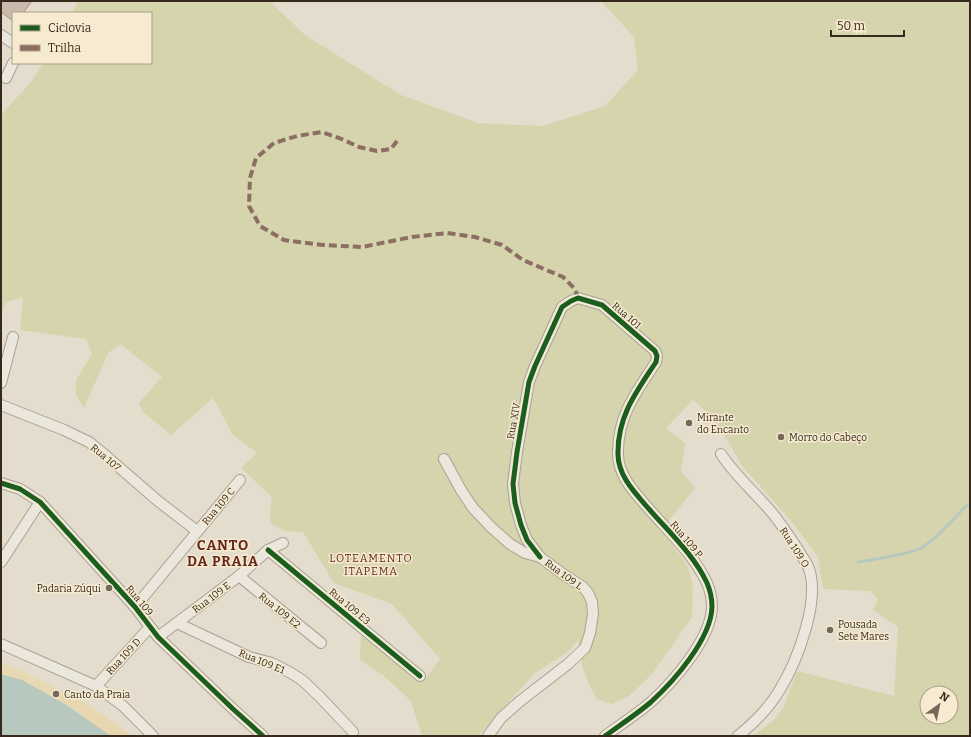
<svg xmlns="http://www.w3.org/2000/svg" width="971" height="737" viewBox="0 0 971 737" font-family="Bitter,serif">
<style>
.green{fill:#d5d4ad;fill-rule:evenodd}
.sand{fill:#e8d8b2}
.water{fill:#b7c9be}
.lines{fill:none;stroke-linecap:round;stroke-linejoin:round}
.stream{stroke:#b7c9be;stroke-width:3}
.building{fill:#c8baac;stroke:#a4978b}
.minor-casing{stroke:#a9a195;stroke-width:12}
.minor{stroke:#ece7dd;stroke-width:10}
.quiet{stroke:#8d6e63;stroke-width:4;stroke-dasharray:8 4;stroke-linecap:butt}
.cycleway-casing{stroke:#f6ead0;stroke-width:8}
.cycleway{stroke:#1b5e20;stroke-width:5}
.poi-dot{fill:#74685a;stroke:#f6ead0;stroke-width:1.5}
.labels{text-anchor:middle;stroke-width:3;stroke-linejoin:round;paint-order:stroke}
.street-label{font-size:10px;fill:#38291d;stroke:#f6ead0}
.poi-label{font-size:10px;fill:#38291d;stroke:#f6ead0;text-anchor:start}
.neighbourhood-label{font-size:11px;letter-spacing:1px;fill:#66281b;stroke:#f6ead0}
.district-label{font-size:14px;font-weight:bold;letter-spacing:1px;fill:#66281b;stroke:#f6ead0}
</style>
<rect width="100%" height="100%" fill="#e4dccc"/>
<path class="green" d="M78,1H269L305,35L401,95L478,123L543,126L605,106L638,70L634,37L601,1H970V736H753L774,720L783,708L797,671L894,696L898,627L873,610L878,599L870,591L823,589L818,557L793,523L743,467L714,418L693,400L666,428L685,443L681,471L695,488L662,529L688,567L693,587L692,617L653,673L629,696L612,704L597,699L589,684L583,669L578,640L569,651L535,673L478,736H422L411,701L383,675L360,660L361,634L403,669L425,679L440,659L392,604L334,583L303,532L286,531L271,524L270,511L272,497L241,468L257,453L233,435L213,398L171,435L143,412L139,403L162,377L121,344L108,353L84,408L76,395V380L92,354L86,339L20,330L23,297L7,302L1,311V115L32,81L43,63H151V13H73ZM927,693H951V717H927Z"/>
<path class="sand" d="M1,662C46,683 94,703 131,736H111L65,704L22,680L1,674Z"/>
<path class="water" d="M1,674L22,680L65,704L111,736H1Z"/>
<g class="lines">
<path class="stream" d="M858,562C878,558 903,556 921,548C935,541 955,517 966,506L970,504"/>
</g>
<path class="building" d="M1,1H32L23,13H13V21L1,12Z"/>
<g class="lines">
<g class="minor-casing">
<g id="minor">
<path d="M1,35L13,43"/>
<path d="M6,78L13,63"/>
<path d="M1,383L13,337"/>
<path d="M1,405L64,430L89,442L105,455L158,501L197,531"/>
<path d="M721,454C734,474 752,490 768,508C783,525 795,545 807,564C823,596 797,662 779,691C769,708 754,723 738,736"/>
<path d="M444,459L461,490L473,508L492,528L510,544L525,553L540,557L563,574L583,587L588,593L592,602L593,614L590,633L585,648L568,664L519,702L501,718L488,736"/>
<path d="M1,483L20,489L40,502L135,607L158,637L233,709L263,736"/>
<path d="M268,550L420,676"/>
<path d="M540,557L527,540L521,525L515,503L513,484L517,452L529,382L535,366L562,307L571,301L578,298L602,305L655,351L657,356L656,362C637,391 618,415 618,452C617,475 635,493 649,509C669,532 694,555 707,583C710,590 712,599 712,607C711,639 674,681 651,702C637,714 620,725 605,736"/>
<path d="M1,562L40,502"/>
<path d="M239,576L321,643"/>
<path d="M135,607L240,480"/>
<path d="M177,623L249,657L272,663L291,673L302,680L320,697L353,732"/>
<path d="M158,637L239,576L268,550L283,543"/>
<path d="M1,644L96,686L123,706L153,736"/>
<path d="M96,686L150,627"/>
</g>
</g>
<use href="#minor" class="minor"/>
<path class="quiet" d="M397,141L391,149L377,151L359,147L344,140L322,132L297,136L274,143L256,158L250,178L249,206L260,226L284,240L323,245L362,247L412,237L447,233L475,237L502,245L523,260L563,277L575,289L578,298"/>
<g class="cycleway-casing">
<g id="cycleway">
<path d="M1,483L20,489L40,502L135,607L158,637L233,709L263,736"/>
<path d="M268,550L420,676"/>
<path d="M540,557L527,540L521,525L515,503L513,484L517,452L529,382L535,366L562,307L571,301L578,298L602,305L655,351L657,356L656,362C637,391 618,415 618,452C617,475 635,493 649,509C669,532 694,555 707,583C710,590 712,599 712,607C711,639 674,681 651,702C637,714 620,725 605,736"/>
</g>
</g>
<use href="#cycleway" class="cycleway"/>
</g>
<g class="poi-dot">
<circle cx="689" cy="423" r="4"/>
<circle cx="781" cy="437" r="4"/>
<circle cx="109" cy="588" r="4"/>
<circle cx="830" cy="630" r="4"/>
<circle cx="56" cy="694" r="4"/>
</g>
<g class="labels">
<g class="street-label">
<text transform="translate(627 315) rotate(41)" y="4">Rua 101</text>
<text transform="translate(513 421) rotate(-80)" y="4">Rua XIV</text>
<text transform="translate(106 457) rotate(40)" y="4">Rua 107</text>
<text transform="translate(218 506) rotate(-50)" y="4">Rua 109 C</text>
<text transform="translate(687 539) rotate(50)" y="4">Rua 109 P</text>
<text transform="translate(795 547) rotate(57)" y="4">Rua 109 O</text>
<text transform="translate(564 574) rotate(36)" y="4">Rua 109 L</text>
<text transform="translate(211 597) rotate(-37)" y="4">Rua 109 E</text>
<text transform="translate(140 600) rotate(50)" y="4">Rua 109</text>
<text transform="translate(350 606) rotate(40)" y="4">Rua 109 E3</text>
<text transform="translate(280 610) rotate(39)" y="4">Rua 109 E2</text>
<text transform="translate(123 656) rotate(-47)" y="4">Rua 109 D</text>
<text transform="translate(262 661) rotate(22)" y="4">Rua 109 E1</text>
</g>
<g class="poi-label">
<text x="697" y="421">Mirante<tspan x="697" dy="12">do Encanto</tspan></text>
<text x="789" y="441">Morro do Cabeço</text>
<text x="101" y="592" text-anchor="end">Padaria Zúqui</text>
<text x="838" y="628">Pousada<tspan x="838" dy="12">Sete Mares</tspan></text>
<text x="64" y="698">Canto da Praia</text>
</g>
<g class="neighbourhood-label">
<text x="371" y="562">LOTEAMENTO<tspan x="371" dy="13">ITAPEMA</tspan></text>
</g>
<g class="district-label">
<text x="223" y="550">CANTO<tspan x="223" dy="16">DA PRAIA</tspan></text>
</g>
</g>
<rect width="971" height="737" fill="none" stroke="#38291d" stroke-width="4"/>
<rect x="12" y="12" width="140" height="52" fill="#f6ead0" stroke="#aa9d88"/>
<rect x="20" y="25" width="20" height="6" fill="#1b5e20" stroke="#aa9d88"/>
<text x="48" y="32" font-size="12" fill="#38291d">Ciclovia</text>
<rect x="20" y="45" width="20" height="6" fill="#8d6e63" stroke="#aa9d88"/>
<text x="48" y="52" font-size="12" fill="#38291d">Trilha</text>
<g transform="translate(939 705) rotate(33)"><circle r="19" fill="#f6ead0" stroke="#aa9d88"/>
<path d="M0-3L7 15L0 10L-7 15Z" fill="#74685a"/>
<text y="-6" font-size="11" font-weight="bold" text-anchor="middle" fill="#38291d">N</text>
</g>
<path d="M831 30v6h73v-6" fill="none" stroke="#38291d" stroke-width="2"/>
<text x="837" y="30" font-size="12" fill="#38291d" stroke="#f6ead0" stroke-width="3" paint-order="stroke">50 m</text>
</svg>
